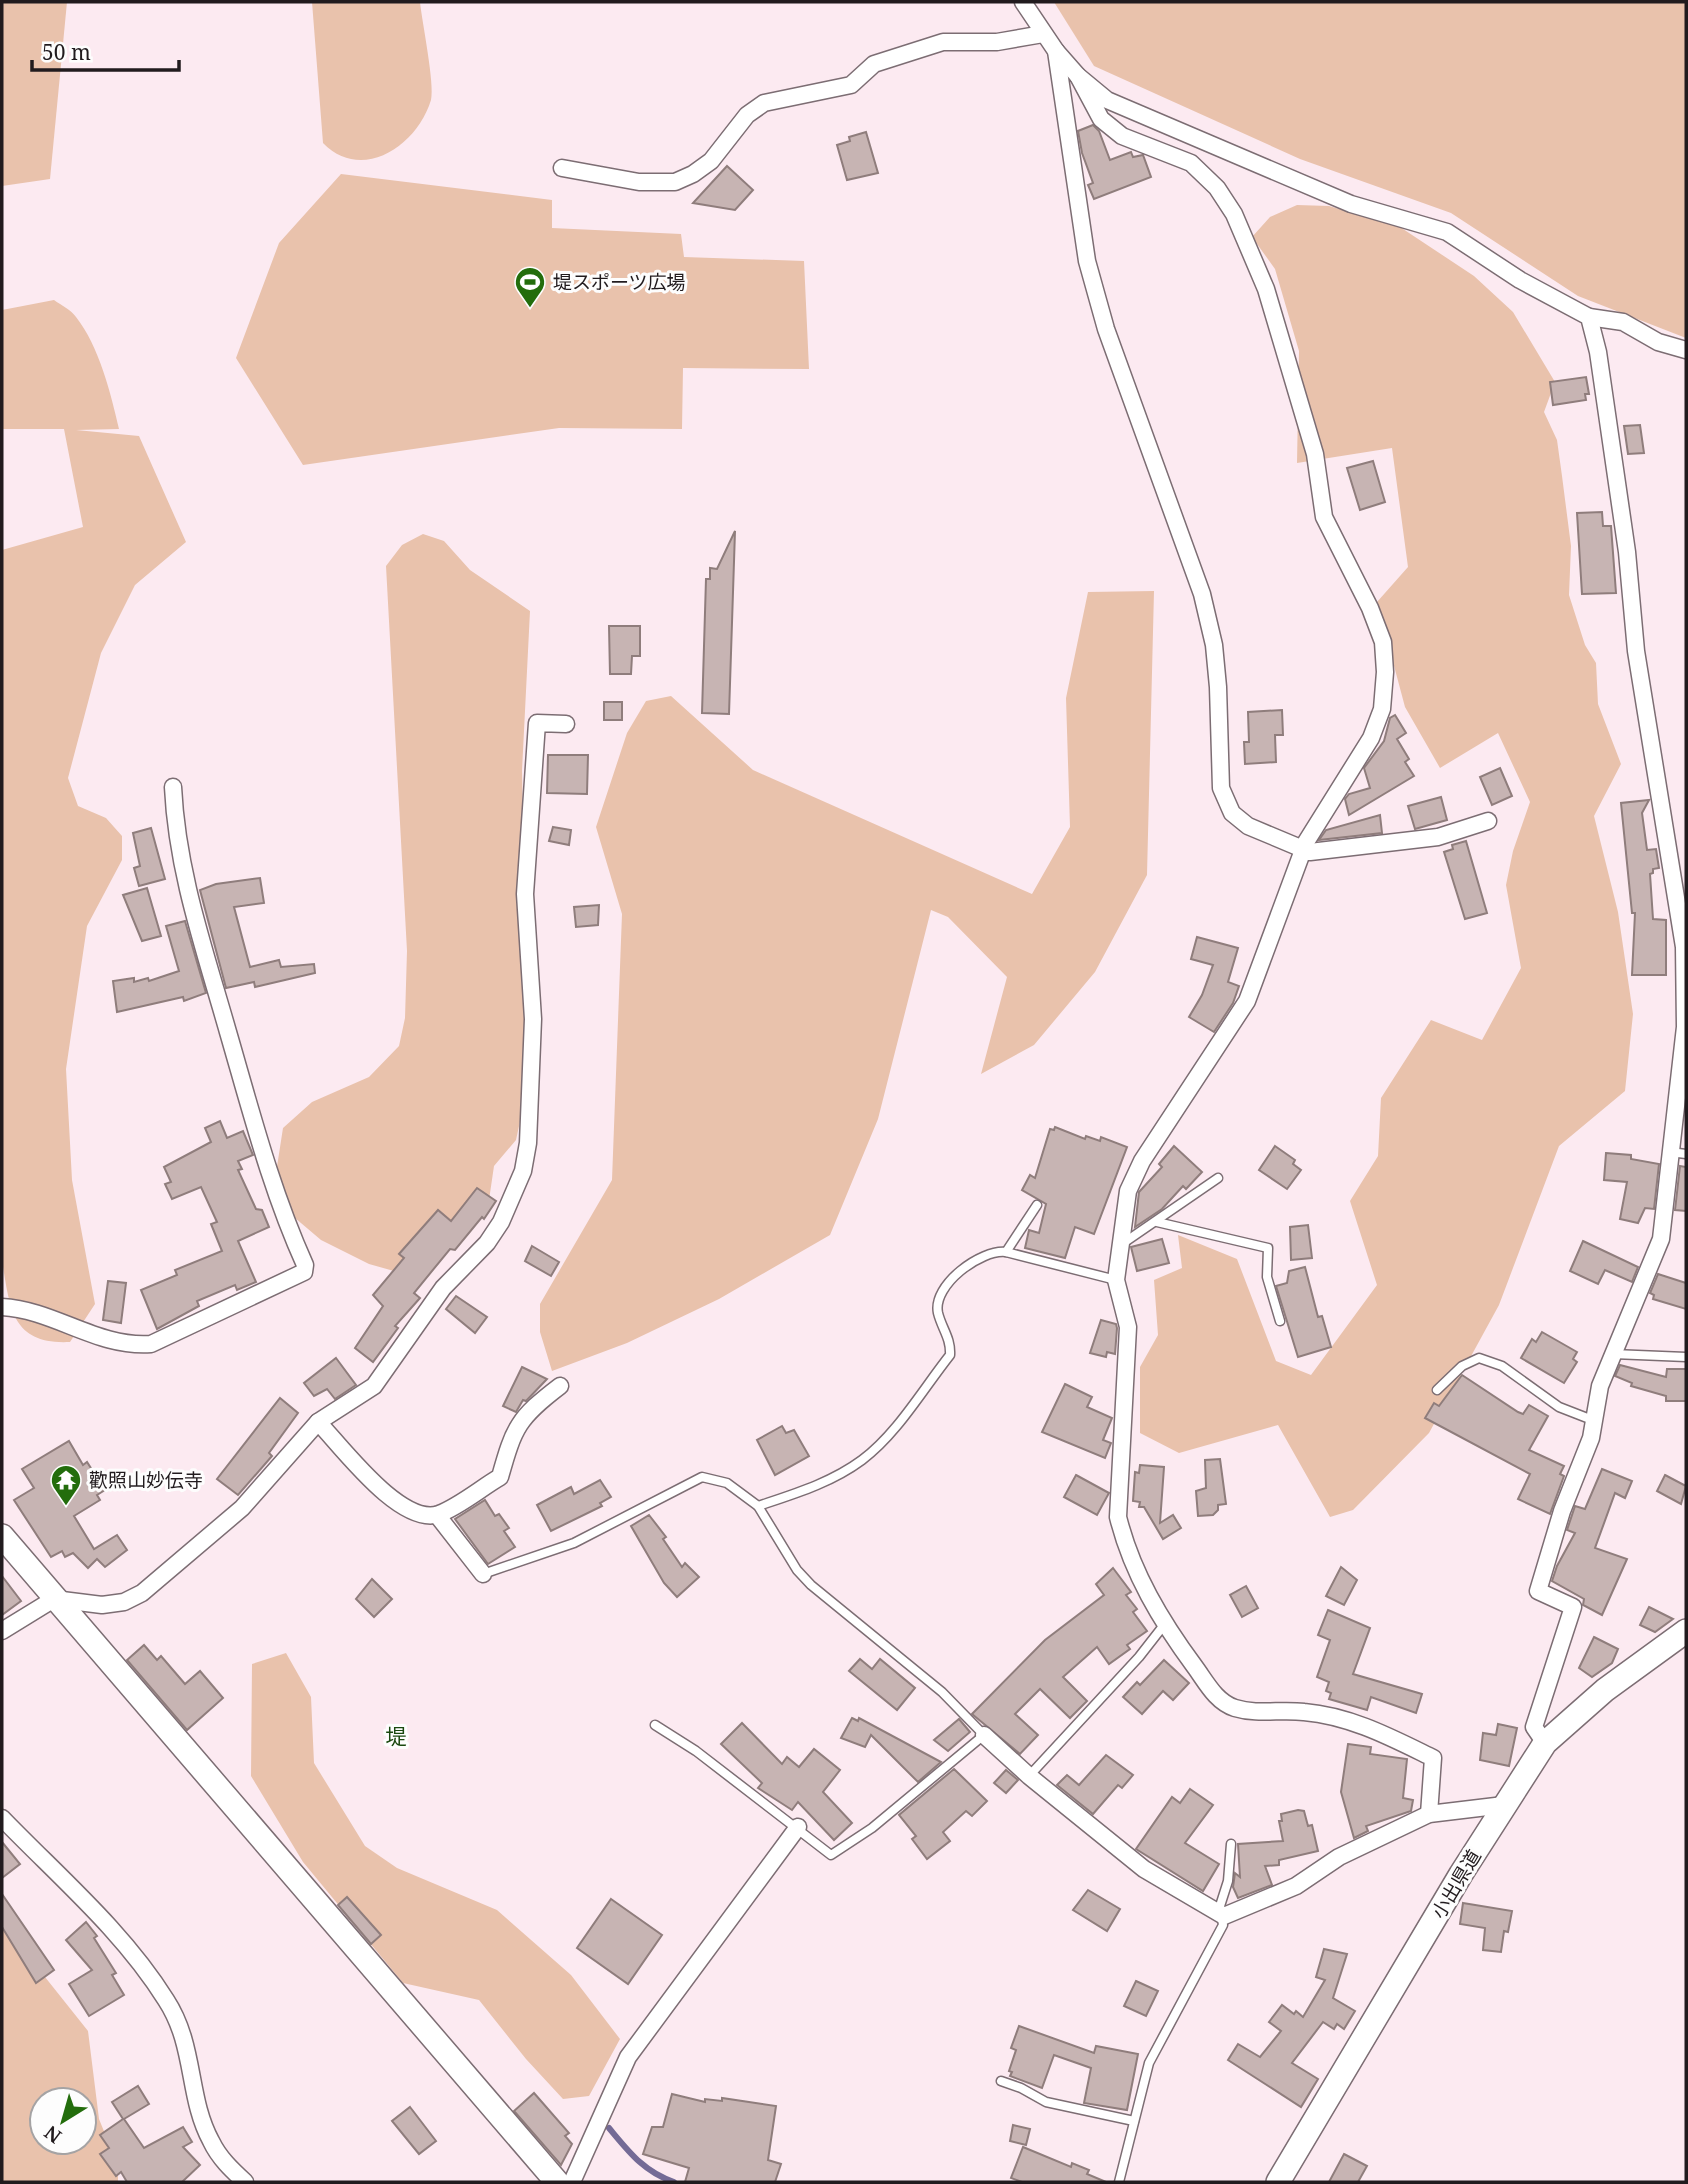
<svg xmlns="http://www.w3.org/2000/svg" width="1688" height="2184" viewBox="0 0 1688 2184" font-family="'Noto Serif','Noto Sans JP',serif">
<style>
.green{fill:#e9c2ac;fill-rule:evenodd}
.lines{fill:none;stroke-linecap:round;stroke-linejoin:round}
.stream{stroke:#746b96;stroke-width:6}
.building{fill:#c7b4b3;stroke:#8f7d7c;stroke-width:2}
.lane-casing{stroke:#7c6d73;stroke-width:11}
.street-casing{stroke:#7c6d73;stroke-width:19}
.secondary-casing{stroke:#7c6d73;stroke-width:26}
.lane{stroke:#fff;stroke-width:8}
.street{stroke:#fff;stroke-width:16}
.secondary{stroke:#fff;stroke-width:23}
.labels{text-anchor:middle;stroke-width:6;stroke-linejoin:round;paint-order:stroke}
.poi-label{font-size:19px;fill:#211b1e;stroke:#fdfdfd;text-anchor:start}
.street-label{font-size:19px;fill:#211b1e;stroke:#fdfdfd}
.neighbourhood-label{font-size:21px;fill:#1a480f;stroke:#fdfdfd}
</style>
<rect width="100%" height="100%" fill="#fceaf1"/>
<g class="green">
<path d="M2,2H67L50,179L2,186Z"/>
<path d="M312,2H420C422,22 435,84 431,100C417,146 362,183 323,143Z"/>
<path d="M1054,2H1686V338L1578,296L1451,213L1300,159L1094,66Z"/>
<path d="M341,174L552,200V228L681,234L684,257L804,261L809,369L683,368L682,429L559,428L303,465L236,358L279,243Z"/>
<path d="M1297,205L1329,206L1400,227L1474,276L1513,312L1555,382L1544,412L1557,440L1562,476L1571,546L1569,595L1585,645L1596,663L1598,704L1621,764L1594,816L1618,912L1633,1014L1625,1091L1559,1146L1499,1305L1429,1433L1353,1510L1330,1517L1278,1425L1179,1453L1140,1433V1367L1158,1335L1154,1280L1182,1268L1178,1235L1237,1259L1276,1361L1311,1375L1377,1285L1350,1201L1378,1156L1381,1098L1431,1020L1482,1040L1521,968L1506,885L1513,851L1530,802L1498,733L1440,768L1405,707L1377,602L1408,567L1392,448L1297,463L1299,351L1275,269L1252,237L1270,217Z"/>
<path d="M54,300C61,305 71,310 76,317C99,346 111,394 119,429L76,430L139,436L186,542L135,585L101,653L68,778L78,806L106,818L122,836V860L87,926L66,1069L72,1180L95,1304L70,1342C11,1345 10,1307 2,1261V550L83,527L64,429H2V310Z"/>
<path d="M423,534L444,541L470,570L530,611L522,771L528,1084L516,1140L494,1166L489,1200L401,1273L369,1264L321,1240L288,1212L276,1173L283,1128L312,1102L369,1077L399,1046L405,1018L407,951L386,566L402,545Z"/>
<path d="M1154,591L1147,875L1095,972L1034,1045L981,1074L1007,977L948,917L931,910L878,1119L830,1235L719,1299L627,1343L552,1371L540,1332V1304L612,1180L622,914L596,827L627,733L646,701L671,696L753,770L1032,894L1070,827L1066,698L1088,592Z"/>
<path d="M286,1653L311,1697L314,1763L365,1846L397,1868L497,1910L571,1975L620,2039L589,2096L563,2099L526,2059L479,2000L403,1983L303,1862L251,1776L252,1664Z"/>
<path d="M2,1923L88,2031L99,2119L118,2166V2182H2ZM42,2100H84V2142H42Z"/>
</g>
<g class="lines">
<path class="stream" d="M609,2128C629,2152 644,2172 674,2182"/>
</g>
<g class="building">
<path d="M1093,125L1099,131L1110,160L1131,152L1133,157L1143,155L1151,177L1094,199L1088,185L1093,183L1082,153L1078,131Z"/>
<path d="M866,132L878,173L847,180L837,145L850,141L849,137Z"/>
<path d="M727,166L753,190L735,210L693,203Z"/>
<path d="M1586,377L1589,394H1585L1586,400L1553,405L1550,382Z"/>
<path d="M1640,425L1644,453L1628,454L1624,426Z"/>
<path d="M1373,461L1385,502L1360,510L1347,468Z"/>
<path d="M1602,512L1603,526H1611L1616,593L1582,594L1577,513Z"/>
<path d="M735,531L729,714L702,713L706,579H710V568L717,569Z"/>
<path d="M609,626H640V656H632L631,674H610Z"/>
<rect x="604" y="702" width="18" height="18"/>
<path d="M1282,710L1283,735H1275L1276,762L1245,764L1244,742H1249L1248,712Z"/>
<path d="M1395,715L1406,733L1397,739L1409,759L1405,762L1414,776L1349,815L1345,799L1349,794L1370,788L1364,768L1384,741L1390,718Z"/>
<path d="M548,755H588L587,794L547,793Z"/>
<path d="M1500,768L1512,796L1492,805L1480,777Z"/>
<path d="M1441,797L1447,820L1415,829L1408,806Z"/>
<path d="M1649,800L1642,813L1647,850L1656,849L1659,868L1653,869V873L1650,874L1653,919L1666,920V975H1632L1635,913H1632L1621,803Z"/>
<path d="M1380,815L1382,833L1319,840L1326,830Z"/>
<path d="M553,827L571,830L569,845L549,841Z"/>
<path d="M151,828L165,879L139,886L134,868L140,866L133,833Z"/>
<path d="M1466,841L1487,913L1465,919L1444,852L1453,849L1452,845Z"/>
<path d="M260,878L264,903L234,907L250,967L279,960L281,967L314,964L315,973L255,987L254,982L226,988L200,890L216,884Z"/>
<path d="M147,888L161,936L142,941L123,895Z"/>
<path d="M599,905L598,925L576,927L574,907Z"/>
<path d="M185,921L206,993L184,1001L183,997L117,1012L113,981L134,978V982L148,978L149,981L179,971L166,926Z"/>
<path d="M1197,937L1238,948L1228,982L1239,986L1233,1003L1214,1032L1189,1017L1202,995L1213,965L1191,959Z"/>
<path d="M220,1121L227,1138L243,1131L253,1155L238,1161L242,1169L238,1170L256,1209L262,1210L269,1227L238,1241L256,1282L237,1290L235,1285L197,1301L199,1306L157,1329L141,1290L177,1275L175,1270L222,1251L211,1224L217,1222L201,1187L172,1199L165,1184L171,1182L164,1167L211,1142L205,1128Z"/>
<path d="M1055,1127L1085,1139L1086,1136L1100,1141L1101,1137L1127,1147L1094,1234L1075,1227L1065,1258L1025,1248L1029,1230L1039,1233L1046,1204L1022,1190L1030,1175L1035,1178L1050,1129L1054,1130Z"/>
<path d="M1174,1146L1202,1172L1186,1189L1183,1186L1162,1209L1135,1227L1139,1192L1162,1167L1159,1164Z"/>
<path d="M1275,1146L1295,1160L1293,1164L1301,1170L1287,1189L1259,1170Z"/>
<path d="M1606,1153L1631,1155V1159L1659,1164L1654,1209L1645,1208L1638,1223L1620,1219L1627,1182L1604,1180Z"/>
<path d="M1680,1166L1686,1167V1211L1675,1210Z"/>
<path d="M477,1188L496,1201L484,1219L482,1217L455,1250L450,1249L414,1293L420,1298L395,1326L398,1328L373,1362L355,1348L383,1306L373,1295L404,1258L399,1254L438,1210L451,1221Z"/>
<path d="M1308,1225L1312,1258L1291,1260L1290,1227Z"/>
<path d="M1162,1239L1169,1263L1137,1271L1131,1247Z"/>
<path d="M1583,1241L1638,1267L1632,1282L1605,1270L1598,1284L1570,1271Z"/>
<path d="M532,1246L559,1262L551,1276L525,1261Z"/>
<path d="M1305,1267L1318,1317L1322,1316L1331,1347L1298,1357L1276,1286L1287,1283L1289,1271Z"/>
<path d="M1658,1274L1686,1283V1309L1653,1299L1654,1295L1650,1293Z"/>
<path d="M108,1281L126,1283L121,1323L103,1320Z"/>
<path d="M456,1296L487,1317L475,1333L446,1309Z"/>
<path d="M1101,1320L1116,1324L1117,1328L1115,1354L1107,1352L1106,1357L1090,1353Z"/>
<path d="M1542,1332L1577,1352L1573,1359L1577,1362L1564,1383L1521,1358L1532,1339L1536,1342Z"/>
<path d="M336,1358L356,1385L335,1399L327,1389L314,1396L304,1383Z"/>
<path d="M1620,1365L1666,1377L1667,1369H1686V1401H1666V1396L1631,1386L1632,1383L1615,1376Z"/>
<path d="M522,1367L547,1379L526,1401L523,1400L516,1412L503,1406Z"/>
<path d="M1462,1375L1518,1412L1523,1414L1529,1405L1548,1416L1529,1450L1564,1466L1560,1474L1564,1476L1550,1514L1518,1499L1530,1474L1425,1418L1434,1403L1439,1406Z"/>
<path d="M1065,1384L1092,1397L1087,1407L1112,1418L1103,1440L1111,1443L1105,1458L1042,1432Z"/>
<path d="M280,1398L298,1413L269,1453L272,1456L238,1495L217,1479Z"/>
<path d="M782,1426L786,1433L794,1430L809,1456L775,1475L757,1440Z"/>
<path d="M69,1441L83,1465L87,1462L105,1490L97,1495L100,1500L74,1516L94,1549L117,1535L127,1550L105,1567L97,1559L88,1568L73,1553L65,1557L62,1551L51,1557L14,1500L34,1488L22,1469Z"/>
<path d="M1220,1459L1226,1504L1218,1505V1510L1213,1515L1198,1516L1196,1491L1206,1488L1205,1460Z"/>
<path d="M1140,1465L1164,1467L1160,1523L1173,1515L1181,1528L1163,1539L1144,1507H1139L1140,1502L1133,1501L1135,1472L1139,1473Z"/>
<path d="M1602,1469L1632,1481L1625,1498L1615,1493L1595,1548L1627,1559L1602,1615L1583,1605L1584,1599L1552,1581L1557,1566L1575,1533L1567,1530L1575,1506L1585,1509Z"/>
<path d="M1076,1475L1109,1493L1097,1515L1064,1497Z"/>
<path d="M1665,1475L1686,1486L1681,1504L1657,1491Z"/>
<path d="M600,1480L611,1497L600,1503L602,1506L551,1531L537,1505L571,1487L574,1494Z"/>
<path d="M485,1500L495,1516L499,1514L509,1528L504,1531L515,1547L488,1564L455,1519Z"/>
<path d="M649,1515L666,1537L663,1539L682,1567L685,1563L699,1577L677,1597L664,1583L631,1526Z"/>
<path d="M1341,1567L1357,1580L1344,1605L1326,1596Z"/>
<path d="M1113,1568L1131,1592L1126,1595L1137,1609L1133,1612L1147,1631L1127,1645L1130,1649L1109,1664L1097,1647L1063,1677L1087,1701L1070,1718L1040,1689L1015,1714L1038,1735L1020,1754L972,1714L1045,1640L1104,1595L1096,1584Z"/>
<path d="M2,1576L21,1601L2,1615Z"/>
<path d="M372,1579L392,1599L374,1617L356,1599Z"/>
<path d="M1246,1586L1258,1608L1242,1617L1230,1595Z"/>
<path d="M1649,1607L1673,1619L1655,1632L1640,1625Z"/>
<path d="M1328,1610L1370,1628L1353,1674L1422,1694L1416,1713L1371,1697L1367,1710L1329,1699L1331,1693L1326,1691L1329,1682L1317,1677L1330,1640L1318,1635Z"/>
<path d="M1594,1637L1618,1649L1612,1663L1592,1677L1579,1668Z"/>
<path d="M144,1645L157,1660L161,1656L185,1684L200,1671L223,1698L187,1730L127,1660Z"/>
<path d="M860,1659L872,1669L880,1659L915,1688L897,1710L849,1671Z"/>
<path d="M1164,1660L1189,1683L1173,1700L1163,1691L1142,1714L1123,1697L1137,1682L1140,1685Z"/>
<path d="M852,1718L858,1721L859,1718L941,1762L918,1782L871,1735L865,1747L841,1738Z"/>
<path d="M959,1719L970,1732L948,1751L934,1740Z"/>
<path d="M742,1723L782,1764L787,1757L799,1767L814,1749L840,1770L823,1792L852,1823L834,1840L798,1802L792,1810L758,1788L762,1783L721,1744Z"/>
<path d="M1498,1724L1517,1728L1509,1766L1480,1760L1483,1733L1496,1735Z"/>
<path d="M1348,1744L1371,1747L1370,1754L1407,1759L1403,1798L1413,1800L1411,1811L1366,1826L1368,1831L1354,1838L1341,1792Z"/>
<path d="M1106,1755L1133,1775L1122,1788L1118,1785L1093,1814L1057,1785L1067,1775L1079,1785Z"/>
<path d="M954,1769L987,1801L972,1816L966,1811L943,1832L950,1841L927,1859L912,1839L916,1836L899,1815Z"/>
<path d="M1006,1770L1018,1780L1006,1793L994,1783Z"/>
<path d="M1190,1789L1213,1805L1185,1843L1219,1864L1203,1891L1136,1849L1172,1797L1180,1803Z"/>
<path d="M1298,1810L1304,1811L1308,1826L1312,1825L1318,1851L1279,1860V1865L1265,1866L1272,1885L1238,1898L1233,1887L1235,1873L1240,1877L1238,1844L1283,1841L1279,1821H1282L1281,1814Z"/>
<path d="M2,1842L20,1864L2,1878Z"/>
<path d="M1088,1890L1120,1909L1107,1931L1073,1910Z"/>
<path d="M2,1894L54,1970L36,1983L2,1927Z"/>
<path d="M347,1897L381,1935L371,1944L338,1905Z"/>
<path d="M611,1899L662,1935L628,1984L577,1948Z"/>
<path d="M1463,1903L1512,1911L1508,1932L1504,1931L1501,1952L1483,1950L1485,1928L1460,1924Z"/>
<path d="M86,1922L97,1936L94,1938L116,1973L112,1975L124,1995L89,2016L69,1984L92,1970L66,1940Z"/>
<path d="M1324,1949L1347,1954L1333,1998L1355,2011L1344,2029L1337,2024L1334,2029L1323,2022L1292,2063L1318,2079L1301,2107L1228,2060L1238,2044L1260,2057L1281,2031L1269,2022L1282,2005L1294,2014L1296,2011L1303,2017L1325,1980L1316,1977Z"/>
<path d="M1136,1981L1158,1991L1146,2016L1124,2006Z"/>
<path d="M1019,2026L1094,2053L1096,2046L1138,2054L1127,2110L1084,2103L1091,2068L1054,2055L1042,2088L1010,2076L1012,2072L1009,2071L1016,2050L1011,2048Z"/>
<path d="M138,2086L149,2104L124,2119L144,2148L183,2127L192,2142L183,2147L200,2165L182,2182H127L121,2172L116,2176L100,2154L109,2148L100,2135L123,2119L112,2102Z"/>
<path d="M534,2093L569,2133L565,2136L572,2144L561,2165L514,2111Z"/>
<path d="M672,2094L705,2102V2099L722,2101V2098L776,2106L768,2160L781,2164L775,2182H685L689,2168L643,2154L652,2127H663Z"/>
<path d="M410,2107L436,2141L419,2154L392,2121Z"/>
<path d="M1013,2125L1030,2129L1026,2145L1010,2141Z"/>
<path d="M1023,2147L1071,2167L1072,2163L1089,2170L1087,2174L1106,2182H1022L1011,2178Z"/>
<path d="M1344,2154L1367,2166L1358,2182H1329Z"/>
</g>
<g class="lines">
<g class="lane-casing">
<g id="lane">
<path d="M1670,1152L1686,1154"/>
<path d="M1157,1222L1268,1248L1267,1277L1280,1321"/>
<path d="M1122,1244L1218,1178"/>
<path d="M1006,1252L1037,1205"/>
<path d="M1613,1354L1686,1357"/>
<path d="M1437,1390L1462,1366L1479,1358L1502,1366L1559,1407L1595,1421"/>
<path d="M758,1506C794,1494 831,1483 862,1460C897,1434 923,1389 950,1355C951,1338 942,1329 938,1313C932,1285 981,1249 1006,1252L1116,1280"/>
<path d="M483,1574L574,1543L702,1477L727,1483L758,1506L797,1570L811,1585L942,1692L984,1735L872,1828L831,1855L696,1751L655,1725"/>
<path d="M1029,1776L1139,1657L1164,1625"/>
<path d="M1001,2081L1021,2088L1046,2102L1134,2121"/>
<path d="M1119,2182L1149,2063L1223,1925L1220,1906L1228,1881L1231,1844"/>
</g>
</g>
<g class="street-casing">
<g id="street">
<path d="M1023,2L1056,51L1087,261L1106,329L1202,594L1214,645L1218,687L1221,788L1232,813L1248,826L1310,852L1438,837L1488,821"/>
<path d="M1056,51L1078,76L1107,100L1351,204L1447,232L1520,280L1589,317L1598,352L1627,552L1636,651L1684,947L1685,1027L1661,1239L1600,1386L1591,1438L1562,1511L1538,1591L1573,1607L1534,1727L1545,1743"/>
<path d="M1078,76L1101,119L1122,136L1191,163L1217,188L1234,214L1266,289L1315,454L1324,517L1370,608L1383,642L1385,672L1382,709L1371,738L1306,842L1247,1001L1142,1161L1128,1191L1116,1280L1128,1327L1118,1517C1132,1573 1161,1621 1195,1667C1206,1682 1216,1702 1235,1708C1258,1715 1281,1709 1304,1712C1351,1716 1392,1738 1433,1758L1429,1814"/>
<path d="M562,168L639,182H675L693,174L711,161L747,115L764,103L851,85L874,64L943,42H997L1043,34"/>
<path d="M1589,317L1623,322L1658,342L1686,350"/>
<path d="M2,1307C55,1310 97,1348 151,1344L304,1272L305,1265C271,1190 251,1111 228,1032C205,951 177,872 173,787"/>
<path d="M318,1422C342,1447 401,1527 439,1514C460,1506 481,1488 500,1477C514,1427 518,1418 560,1386"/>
<path d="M437,1515L483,1574"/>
<path d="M2,1631L54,1599L102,1605L124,1602L142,1593L242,1508L318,1422L374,1386L443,1288L487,1243L501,1222L523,1171L528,1143L533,1019L525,894L537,723L566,724"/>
<path d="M984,1735L1029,1776L1144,1869L1224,1916L1296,1886L1339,1857L1429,1814L1504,1805"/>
<path d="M2,1818C58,1876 123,1931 166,2000C196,2046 187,2097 211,2141C219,2158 232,2170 245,2182"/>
<path d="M572,2182L628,2057L798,1827"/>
</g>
</g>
<g class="secondary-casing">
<g id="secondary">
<path d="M2,1536L557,2182"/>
<path d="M1278,2182L1461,1874L1545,1743L1605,1690L1686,1631"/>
</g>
</g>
<use href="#lane" class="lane"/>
<use href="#street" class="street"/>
<use href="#secondary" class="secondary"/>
</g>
<defs>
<g id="stadium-pin" transform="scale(1.575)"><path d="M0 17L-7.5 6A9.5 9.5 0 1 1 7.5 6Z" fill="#236d0c" stroke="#fdfdfd"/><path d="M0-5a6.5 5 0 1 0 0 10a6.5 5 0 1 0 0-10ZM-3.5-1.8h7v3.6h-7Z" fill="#fff"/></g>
<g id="temple-pin" transform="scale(1.575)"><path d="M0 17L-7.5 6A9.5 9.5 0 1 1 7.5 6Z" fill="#236d0c" stroke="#fdfdfd"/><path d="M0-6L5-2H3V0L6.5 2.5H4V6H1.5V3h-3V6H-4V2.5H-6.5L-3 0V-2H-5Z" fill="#fff"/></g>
</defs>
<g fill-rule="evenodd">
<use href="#stadium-pin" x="530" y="282"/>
<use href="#temple-pin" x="66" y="1480"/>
</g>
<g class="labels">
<g class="poi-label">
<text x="553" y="289">堤スポーツ広場</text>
<text x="89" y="1487">歡照山妙伝寺</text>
</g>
<g class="street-label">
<text transform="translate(1456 1884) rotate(-59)" y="7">小出県道</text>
</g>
<g class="neighbourhood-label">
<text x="396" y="1744">堤</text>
</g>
</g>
<rect width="1688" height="2184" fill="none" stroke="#211b1e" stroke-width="7"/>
<g transform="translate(63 2121) rotate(217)"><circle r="33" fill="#fdfdfd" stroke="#a5a3a4" stroke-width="2"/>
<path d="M0-5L12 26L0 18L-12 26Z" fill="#236d0c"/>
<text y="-10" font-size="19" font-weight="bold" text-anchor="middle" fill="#211b1e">N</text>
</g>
<path d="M32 60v10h147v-10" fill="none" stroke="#211b1e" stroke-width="3.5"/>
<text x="42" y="60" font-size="21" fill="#211b1e" stroke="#fdfdfd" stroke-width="5" paint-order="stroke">50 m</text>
</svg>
